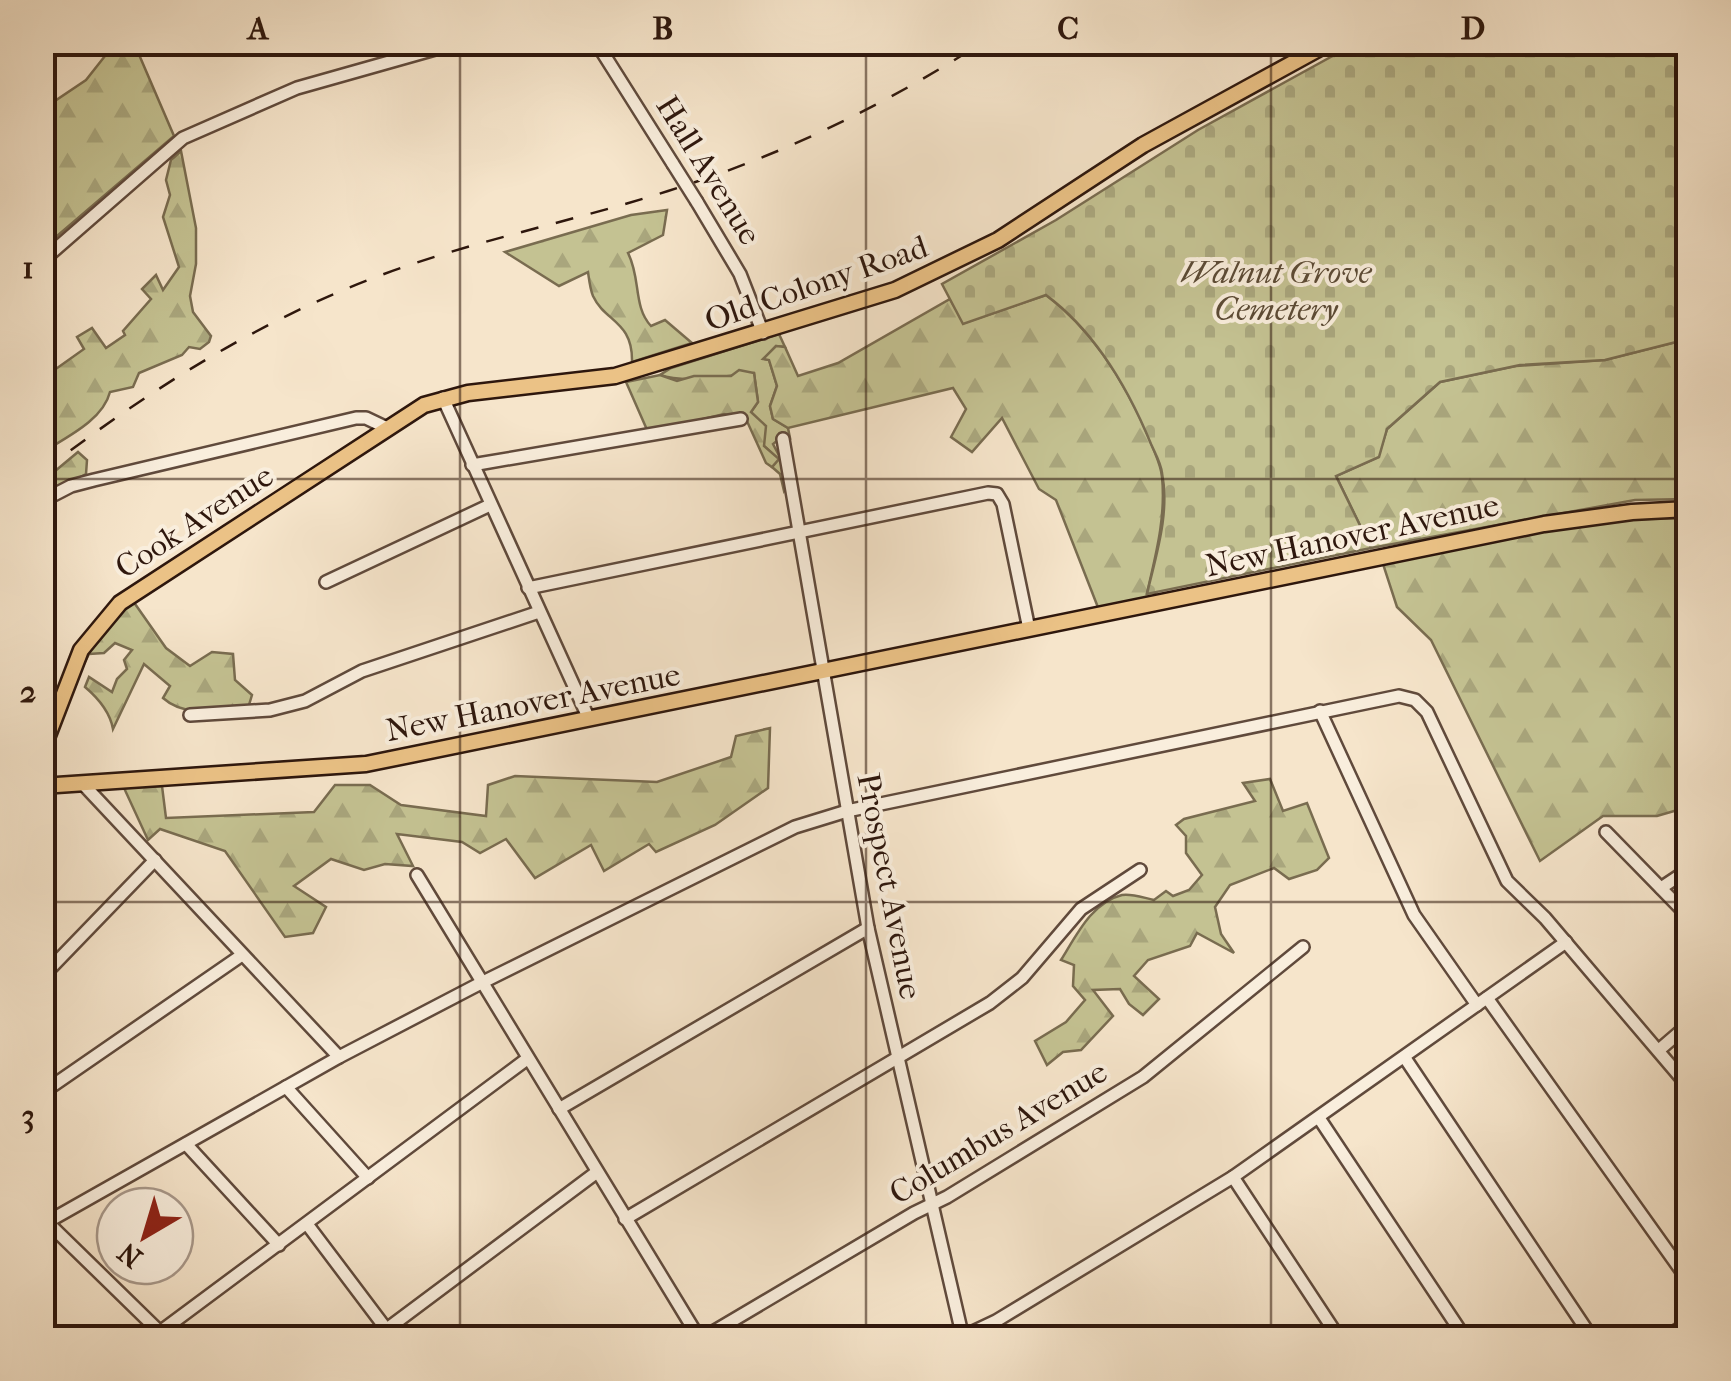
<svg xmlns="http://www.w3.org/2000/svg" width="1731" height="1381" viewBox="0 0 1731 1381" font-family="'IM FELL French Canon',serif">
<style>
.grass{fill:#c4c292;stroke:#796c50;stroke-width:2.5}
.forest{fill:url(#forest-firs);stroke:#796c50;stroke-width:2.5}
.cemetery{fill:url(#cemetery-stones);stroke:#796c50;stroke-width:2.5}
.lines{fill:none;stroke-linecap:round;stroke-linejoin:round}
.minor-casing{stroke:#604a3c;stroke-width:16}
.major-casing{stroke:#2e170d;stroke-width:19}
.minor{stroke:#f9eedd;stroke-width:11}
.major{stroke:#ebc286;stroke-width:14}
.rail{stroke:#2e170d;stroke-width:2.5;stroke-dasharray:18 18;stroke-linecap:butt}
.minor-bridge-casing{stroke:#604a3c;stroke-width:16;stroke-linecap:butt}
.minor-bridge{stroke:#f9eedd;stroke-width:11}
.grid{fill:none;stroke:#2e170d;stroke-width:2.5;stroke-opacity:0.55}
.labels{text-anchor:middle;stroke-width:8;stroke-linejoin:round;paint-order:stroke}
.street-label{font-size:32px;fill:#2e170d;stroke:#f9eedd}
.park-label{font-size:32px;font-style:italic;fill:#5b4a35;stroke:#f9eedd}
.neatline{fill:none;stroke:#2e170d;stroke-width:4}
.grid-label{font-size:32px;text-anchor:middle;font-weight:bold;fill:#2e170d}
</style>
<defs>
<pattern id="forest-firs" width="22" height="20" patternUnits="userSpaceOnUse" patternTransform="scale(2.5)"><rect width="22" height="20" fill="#c4c292"/><path d="M5 1l3.5 6h-7zM16 11l3.5 6h-7z" fill="#a9a67d"/></pattern>
<pattern id="cemetery-stones" width="16" height="16" patternUnits="userSpaceOnUse" patternTransform="scale(2.5)"><rect width="16" height="16" fill="#c4c292"/><path d="M2 7V4a2 2 0 0 1 4 0v3zM10 15v-3a2 2 0 0 1 4 0v3z" fill="#a9a67d"/></pattern>
</defs>
<rect width="100%" height="100%" fill="#f6e5cb"/>
<filter id="stains"><feTurbulence type="fractalNoise" baseFrequency=".002" numOctaves="4"/><feColorMatrix values="0 0 0 0 .2 0 0 0 0 .09 0 0 0 0 .02 0 0 0 .5 -.17"/></filter>
<radialGradient id="worn" r=".72"><stop offset=".6" stop-color="#630" stop-opacity="0"/><stop offset="1" stop-color="#630" stop-opacity=".3"/></radialGradient>
<path class="grass" d="M779,334L785,347L776,346L764,359L769,360L777,386L770,406L773,419L788,428L790,438L783,436L773,444L782,461L786,488L784,491L780,474L772,467L778,459L764,446L751,412L758,402L754,373C726,376 685,384 660,375L671,368Z"/>
<g class="forest">
<path d="M116,42L134,43L174,136L43,248V109L86,80Z"/>
<path d="M181,151L196,228V264L190,296L193,312L211,336L209,342L200,349L189,347L182,355L139,373L133,387L110,392C103,420 67,437 43,452V369L53,371L84,349L77,337L92,328L106,348L125,335L123,331L151,299L142,289L156,275L163,290L179,267L163,217L170,195L166,180L171,160Z"/>
<path d="M667,210L663,235L628,253C641,278 633,307 651,326L665,320L692,343L632,362C633,321 605,322 593,296C590,289 589,279 588,272L559,286L505,252L631,215Z"/>
<path d="M1046,295C1094,331 1127,386 1150,440C1154,452 1161,464 1162,477C1166,517 1156,554 1147,593L1156,592L1153,598L1099,610L1056,500L1039,489L1002,418L972,452L951,437L966,409L953,388L788,428L773,419L770,406L777,386L769,360L763,359L776,346L785,347L798,376L838,363L950,299L964,323Z"/>
<path d="M1688,339V499L1635,500L1371,548L1336,476L1378,457L1387,429L1440,382L1516,366L1605,360Z"/>
<path d="M739,370L754,373L758,402L751,412L766,426L764,446L779,459L772,467L766,463L746,419L724,414L648,432L626,382L660,375L677,381L694,376H731Z"/>
<path d="M78,452L87,460L86,474L43,497V481Z"/>
<path d="M1688,518V807L1657,816H1603L1540,861L1431,640L1397,607L1383,564L1590,520Z"/>
<path d="M133,601L166,648L190,666L212,652L233,654L235,680L252,695L248,708C219,711 185,718 163,698L170,686L144,664L113,729C110,712 98,698 85,687L89,677L112,692L117,679L127,669L124,660L132,650L115,643L104,653L89,654L80,672L76,669L108,623Z"/>
<path d="M770,728L768,788L715,825L656,852L649,844L604,871L591,845L535,878L506,839L480,853L462,842L397,834L413,866L385,864L364,870L331,859L294,886L326,907L313,933L285,937L225,851L160,829L148,840L124,788L162,786L166,818L314,812L335,785H370L401,805L486,816L488,785L515,776L657,782L731,757L736,736Z"/>
<path d="M1270,779L1283,811L1307,803L1329,858L1317,870L1289,879L1274,868L1230,885L1215,907L1221,934L1234,953L1197,933L1190,946L1148,960L1134,976L1159,999L1143,1015L1129,1004L1120,989L1093,990L1113,1016L1081,1050L1063,1052L1047,1065L1035,1041L1066,1022L1085,1000L1073,986L1074,965L1061,960C1076,936 1092,902 1122,895C1131,893 1144,898 1154,900L1166,891L1173,896L1189,890L1202,875L1186,853V836L1176,825L1184,819L1255,801L1243,783Z"/>
</g>
<path class="cemetery" d="M1358,42L1688,43V339L1605,360L1520,365L1440,382L1387,429L1379,457L1336,476L1371,548L1147,594C1156,555 1170,513 1162,473C1161,463 1155,453 1151,444C1128,388 1096,332 1046,295L963,324L942,284L1056,220L1198,130Z"/>
<g class="lines">
<g class="minor-casing">
<g id="minor">
<path d="M596,42L673,164"/>
<path d="M697,202L740,274L763,333"/>
<path d="M42,261L183,138L297,88L460,42"/>
<path d="M443,398L589,719"/>
<path d="M783,439L868,928L963,1338"/>
<path d="M472,465L741,419"/>
<path d="M42,501L71,486L94,480L356,418H366L387,428"/>
<path d="M326,582L490,505"/>
<path d="M528,588L988,493L997,494L1003,504L1029,629"/>
<path d="M1320,711L1414,915L1477,1005"/>
<path d="M190,715L270,710L305,701L362,671L539,612"/>
<path d="M83,784L339,1057"/>
<path d="M1606,832L1688,916"/>
<path d="M417,875L699,1338"/>
<path d="M1661,888L1688,870"/>
<path d="M42,977L155,860"/>
<path d="M1487,998L1688,1280"/>
<path d="M1659,1050L1688,1025"/>
<path d="M1405,1058L1592,1338"/>
<path d="M286,1087L368,1178"/>
<path d="M42,1093L242,955"/>
<path d="M559,1109L868,928"/>
<path d="M1319,1118L1465,1338"/>
<path d="M186,1144L279,1245"/>
<path d="M1233,1177L1339,1338"/>
<path d="M42,1217L166,1338"/>
<path d="M625,1219L990,1003L1022,978L1081,909L1140,870"/>
<path d="M307,1224L393,1338"/>
<path d="M42,1225L339,1057L481,983L795,827L847,811L1399,696L1415,700L1427,712L1507,881L1545,918L1688,1086"/>
<path d="M152,1338L527,1059"/>
<path d="M375,1338L597,1172"/>
<path d="M703,1338L914,1213L947,1197L1143,1077L1303,947"/>
<path d="M960,1338L996,1321L1233,1177L1566,942"/>
<path d="M1665,1338L1688,1323"/>
</g>
</g>
<g class="major-casing">
<g id="major">
<path d="M42,751L81,650L120,603L424,405L468,393L615,376L895,290L998,240L1143,145L1331,42"/>
<path d="M42,786L366,764L1544,524L1632,512L1688,509"/>
</g>
</g>
<use href="#minor" class="minor"/>
<use href="#major" class="major"/>
<path class="rail" d="M42,472C145,393 254,323 376,277C471,241 571,222 668,191C780,156 884,106 983,42"/>
<g class="minor-bridge-casing">
<path id="minor-bridge" d="M673,164L697,202"/>
</g>
<use href="#minor-bridge" class="minor-bridge"/>
</g>
<path class="grid" d="M460,42V1338M866,42V1338M1271,42V1338M42,479H1688M42,902H1688"/>
<g class="labels">
<g class="street-label">
<text transform="translate(709 170) rotate(58)" y="11">Hall Avenue</text>
<text transform="translate(816 283) rotate(-19)" y="11">Old Colony Road</text>
<text transform="translate(194 521) rotate(-33)" y="11">Cook Avenue</text>
<text transform="translate(1352 535) rotate(-12)" y="11">New Hanover Avenue</text>
<text transform="translate(533 702) rotate(-11)" y="11">New Hanover Avenue</text>
<text transform="translate(890 886) rotate(79)" y="11">Prospect Avenue</text>
<text transform="translate(998 1132) rotate(-31)" y="11">Columbus Avenue</text>
</g>
<g class="park-label">
<text x="1276" y="283">Walnut Grove<tspan x="1276" dy="37">Cemetery</tspan></text>
</g>
</g>
<rect width="1731" height="1381" fill="none" stroke="#f6e5cb" stroke-width="110"/>
<g transform="translate(145 1236) rotate(218)"><circle r="48" fill="#f9eedd" stroke="#a8988a" stroke-width="2.5"/>
<path d="M0-8L18 38L0 25L-18 38Z" fill="#8f2418"/>
<text y="-15" font-size="28" font-weight="bold" text-anchor="middle" fill="#2e170d">N</text>
</g>
<rect x="55" y="55" width="1621" height="1271" class="neatline"/>
<g class="grid-label">
<text x="258" y="39">A</text>
<text x="663" y="39">B</text>
<text x="1068" y="39">C</text>
<text x="1473" y="39">D</text>
<text x="28" y="278">1</text>
<text x="28" y="702">2</text>
<text x="28" y="1126">3</text>
</g>
<rect width="100%" height="100%" filter="url(#stains)"/>
<rect width="100%" height="100%" fill="url(#worn)"/>
</svg>
